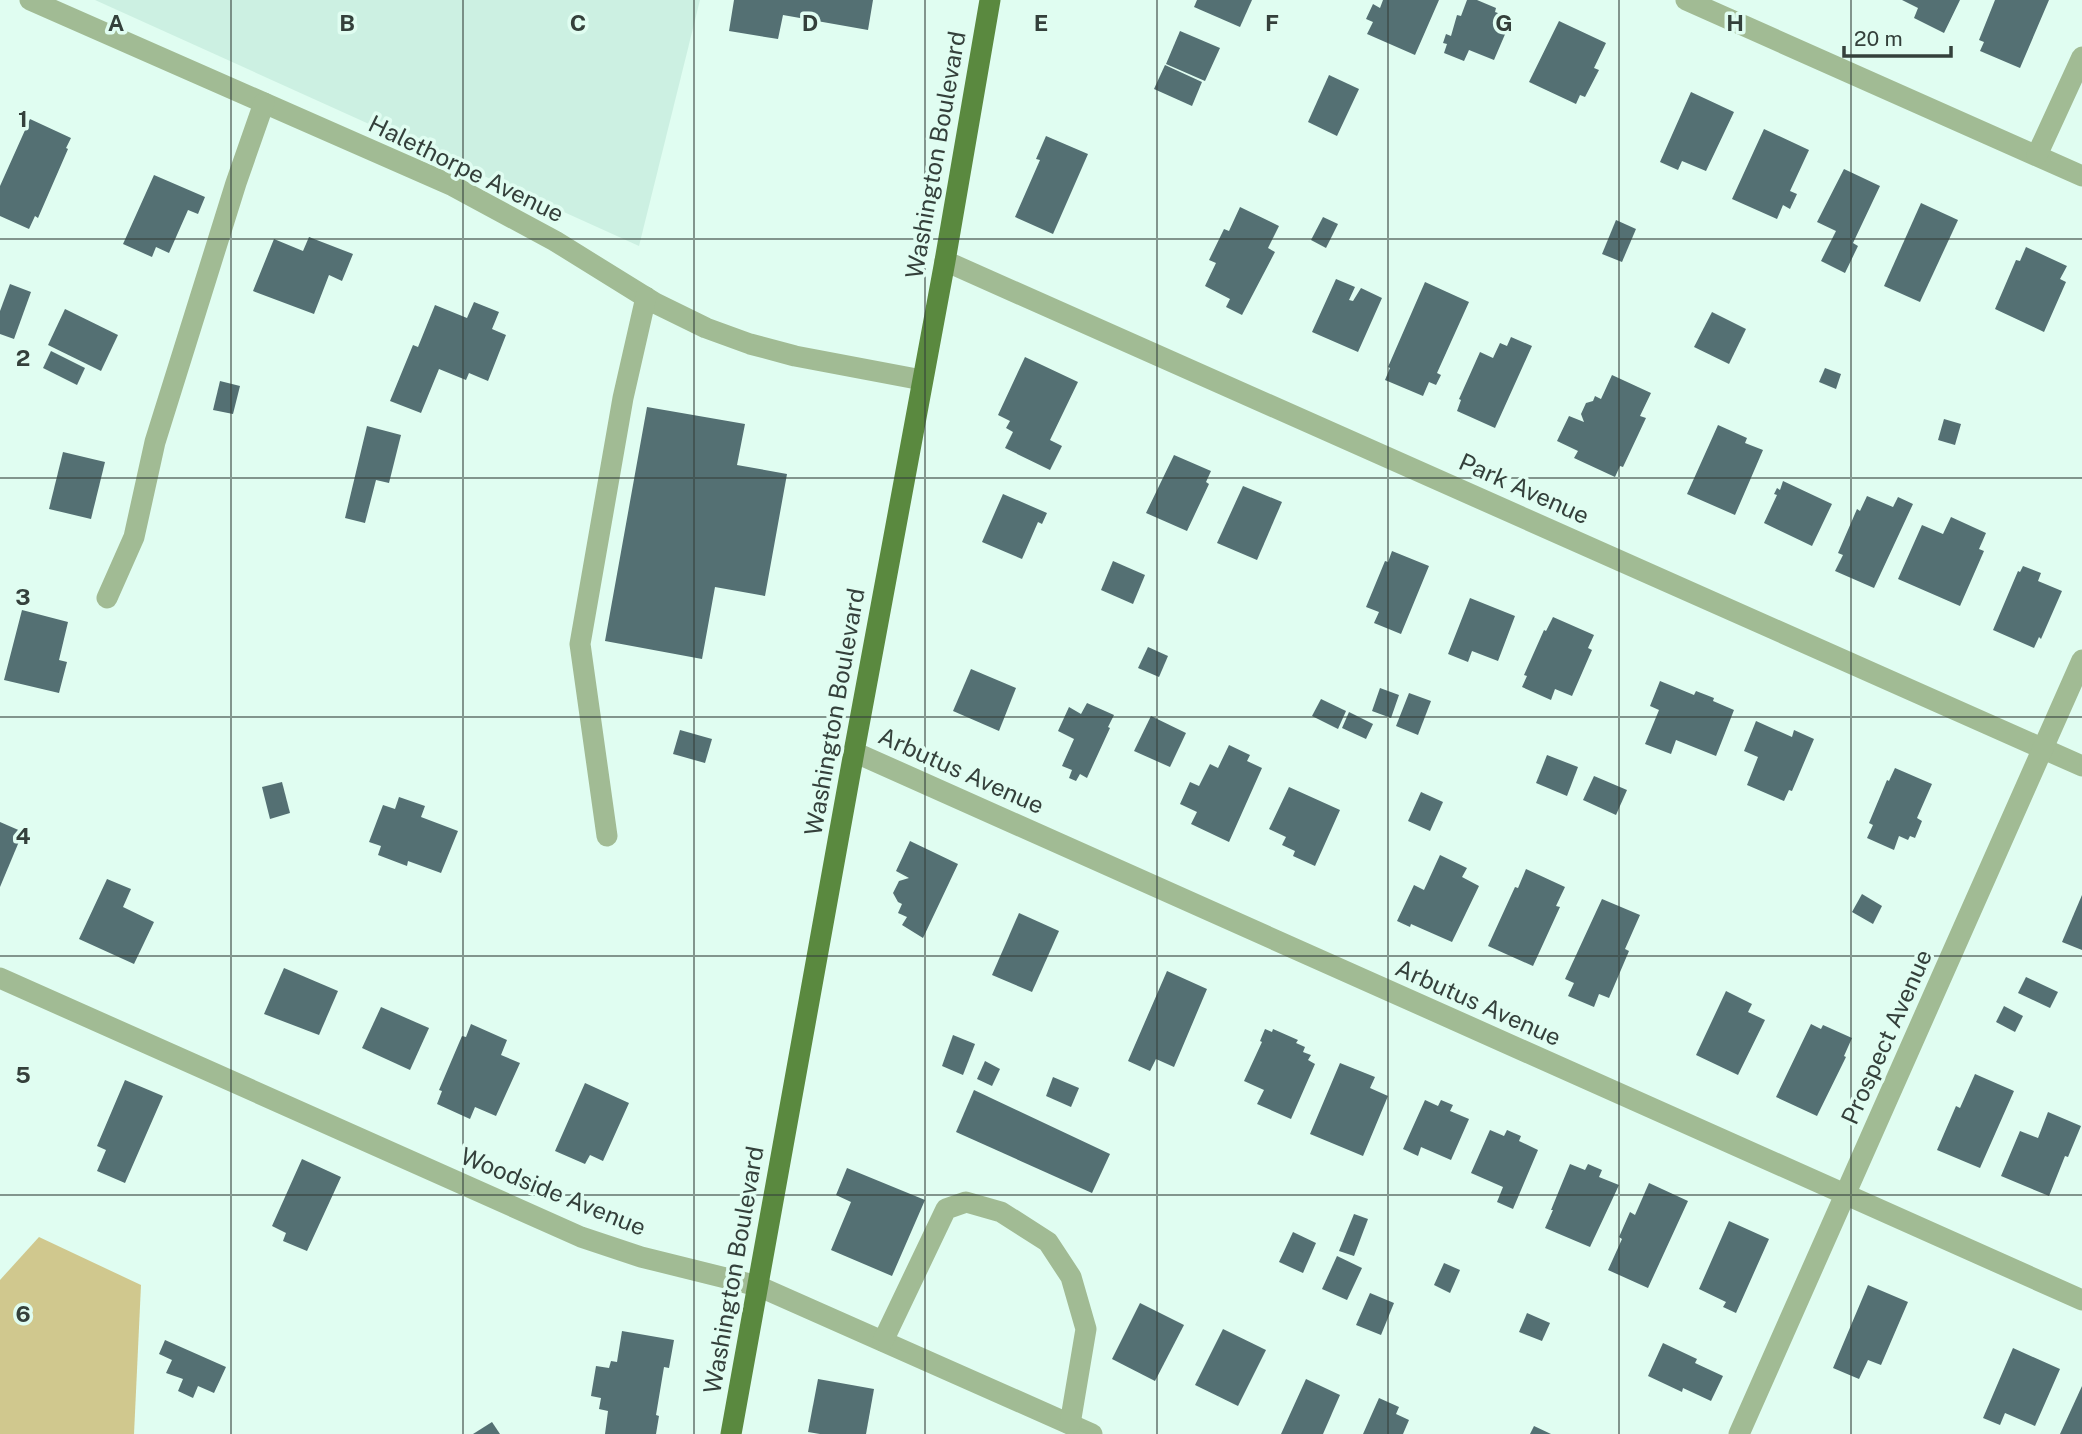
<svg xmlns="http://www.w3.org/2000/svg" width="2082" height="1434" viewBox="0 0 2082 1434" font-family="'Public Sans',sans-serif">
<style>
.built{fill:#ccf0e2}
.forest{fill:#d0c88e}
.building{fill:#547073}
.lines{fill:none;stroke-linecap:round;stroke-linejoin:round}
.minor{stroke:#a1bb94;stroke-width:21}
.major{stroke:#5a893f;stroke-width:21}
.grid{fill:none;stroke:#34403b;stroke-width:2;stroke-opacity:0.55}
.labels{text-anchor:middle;stroke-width:7;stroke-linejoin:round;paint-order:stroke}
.street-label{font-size:24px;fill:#34403b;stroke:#e0fdf1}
.grid-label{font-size:23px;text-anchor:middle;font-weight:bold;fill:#34403b;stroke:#e0fdf1;stroke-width:7;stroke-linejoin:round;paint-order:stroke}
</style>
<rect width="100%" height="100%" fill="#e0fdf1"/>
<path class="built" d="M95,0H700L639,246Z"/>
<path class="forest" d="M39,1237L141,1285L134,1434H0V1280Z"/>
<g class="building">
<path d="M734,0H873L868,30L783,15L778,39L729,31Z"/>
<path d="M1197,0H1252L1240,27L1194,7Z"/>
<path d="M1383,0H1439L1415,55L1367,34L1373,22L1366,19L1373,4L1380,8Z"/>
<path d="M1467,0H1477L1496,8L1495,12L1512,18L1494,60L1469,50L1464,61L1444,53L1447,44L1443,43L1446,34L1451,36L1457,15L1461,16Z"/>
<path d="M1902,0H1960L1944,33L1914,18L1918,8Z"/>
<path d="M1995,0H2049L2020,68L1980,51L1984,42L1979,40Z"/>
<path d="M1559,21L1606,43L1594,68L1599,70L1585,97L1580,95L1576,104L1529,82Z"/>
<path d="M1180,31L1220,48L1205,81L1166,64Z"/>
<path d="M1165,65L1202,82L1192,106L1154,89Z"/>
<path d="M1329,75L1359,89L1337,136L1308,122Z"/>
<path d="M1691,92L1734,112L1706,171L1682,161L1678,170L1660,162Z"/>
<path d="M30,119L71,138L66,148L68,149L38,218L35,216L29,229L0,216V186Z"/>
<path d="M1764,129L1809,150L1790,191L1797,194L1790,209L1783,205L1777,219L1732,199Z"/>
<path d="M1046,136L1088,154L1053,234L1015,217L1040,160L1036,159Z"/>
<path d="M1844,169L1880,186L1853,243L1858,246L1845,273L1821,261L1836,231L1817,222Z"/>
<path d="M154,175L205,197L198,214L188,210L169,253L156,247L152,257L123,244Z"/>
<path d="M1921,203L1958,220L1920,302L1884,286Z"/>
<path d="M1240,207L1279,226L1268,248L1275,252L1242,315L1226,307L1230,299L1205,286L1216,263L1209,260L1224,229L1229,231Z"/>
<path d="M1323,217L1338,224L1326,248L1311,240Z"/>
<path d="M1616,220L1636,229L1622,262L1602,254Z"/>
<path d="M309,237L353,254L342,281L329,275L314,314L253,291L274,239L303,251Z"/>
<path d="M2026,247L2067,266L2060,279L2066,282L2044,332L1995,309L2016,260L2020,261Z"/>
<path d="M1336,279L1355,287L1349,300L1353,301L1361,288L1382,298L1358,352L1312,332Z"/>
<path d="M1425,282L1469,302L1437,373L1441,375L1436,385L1429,382L1423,396L1385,380L1390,368L1388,367Z"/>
<path d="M10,284L31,292L14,339L0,334V311Z"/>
<path d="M474,302L499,312L492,329L506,335L488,381L469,373L466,380L439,369L421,413L390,401L413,345L418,347L435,305L467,318Z"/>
<path d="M65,309L118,335L101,371L48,345Z"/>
<path d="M1712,312L1746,329L1729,364L1694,347Z"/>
<path d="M1511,337L1532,346L1495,428L1457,411L1461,400L1459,399L1480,352L1493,358L1500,343L1507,346Z"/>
<path d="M51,351L85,368L77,385L43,368Z"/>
<path d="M1025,357L1078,382L1050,440L1062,446L1050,470L1005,448L1013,432L1006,428L1010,421L998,415Z"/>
<path d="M1825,368L1841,374L1836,389L1819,382Z"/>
<path d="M1612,375L1651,393L1640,416L1646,418L1623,467L1620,466L1615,477L1574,458L1578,451L1557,441L1569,416L1584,422L1581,414L1586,403L1593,401L1595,396L1601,399Z"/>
<path d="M220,381L240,386L233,414L213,410Z"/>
<path d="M647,407L745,424L737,465L787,474L765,596L715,587L702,659L605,641Z"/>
<path d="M1944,419L1961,424L1955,445L1938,440Z"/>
<path d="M1718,425L1747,438L1745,443L1763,450L1735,515L1687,494Z"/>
<path d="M367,426L401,435L389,483L376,480L365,523L345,518Z"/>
<path d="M63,452L105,462L91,519L49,509Z"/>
<path d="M1174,455L1211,471L1206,482L1209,484L1187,531L1146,513Z"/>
<path d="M1783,481L1832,504L1812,546L1764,523L1777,495L1774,494L1777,488L1780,490Z"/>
<path d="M1243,486L1282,502L1257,560L1217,543Z"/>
<path d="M1003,494L1047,513L1042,524L1038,522L1022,559L982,542Z"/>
<path d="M1867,496L1893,507L1898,497L1913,504L1874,588L1835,571L1843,555L1838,553L1857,509L1860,511Z"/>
<path d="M1951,517L1986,533L1979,549L1984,551L1960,606L1898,579L1922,525L1943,534Z"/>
<path d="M1392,551L1429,566L1401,634L1374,623L1379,612L1366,607L1385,561L1388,562Z"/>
<path d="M1113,561L1145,575L1133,604L1101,590Z"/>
<path d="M2023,566L2041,573L2038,581L2062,591L2041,639L2039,637L2034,648L1993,630L2018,571L2020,572Z"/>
<path d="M1470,598L1515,616L1498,661L1472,651L1468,662L1448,654Z"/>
<path d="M22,610L68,622L59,660L67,662L59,693L4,680Z"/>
<path d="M1553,617L1594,635L1588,648L1592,650L1572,696L1555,689L1551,700L1522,687L1527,676L1524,675L1544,630L1546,631Z"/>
<path d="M1148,647L1168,656L1159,677L1138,668Z"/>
<path d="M971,669L1016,688L999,731L953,711Z"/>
<path d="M1660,681L1694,695L1696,691L1714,698L1713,701L1734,710L1716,756L1676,740L1671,754L1645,744L1659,710L1650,706Z"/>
<path d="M1380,688L1399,695L1391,718L1372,711Z"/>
<path d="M1409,693L1431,701L1418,735L1396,726Z"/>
<path d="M1321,699L1346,711L1338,729L1312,716Z"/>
<path d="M1087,703L1114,715L1108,727L1110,728L1087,778L1080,774L1076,781L1069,778L1072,770L1062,766L1074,739L1058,731L1069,707L1081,714Z"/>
<path d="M1349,712L1373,724L1366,739L1342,728Z"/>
<path d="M1151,716L1186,733L1170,767L1134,751Z"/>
<path d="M1756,721L1792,737L1794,730L1814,739L1792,791L1789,790L1784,801L1747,785L1758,757L1744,751Z"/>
<path d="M680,730L712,739L705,763L673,754Z"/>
<path d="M1229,745L1250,755L1247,761L1262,768L1229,842L1191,824L1197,812L1180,804L1190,782L1199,786L1210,764L1218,768Z"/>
<path d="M1547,755L1578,767L1567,796L1536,783Z"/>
<path d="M1895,768L1932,784L1917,818L1922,821L1915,838L1910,836L1908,840L1899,836L1894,850L1867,838L1873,825L1869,823L1887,780L1889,781Z"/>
<path d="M1594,776L1627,790L1616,815L1583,800Z"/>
<path d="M282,782L290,813L270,819L262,787Z"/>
<path d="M1289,787L1340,810L1315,866L1293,856L1295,851L1282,845L1286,837L1269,829Z"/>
<path d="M1421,792L1443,802L1430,831L1408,821Z"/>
<path d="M399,797L425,806L421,817L458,831L441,873L408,861L407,866L378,855L381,846L369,842L383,805L395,809Z"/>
<path d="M0,822L23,832L0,887Z"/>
<path d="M910,841L958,864L923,938L902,925L907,917L898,913L902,904L898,902L893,893L899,881L909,878L896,871Z"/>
<path d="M1440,855L1467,868L1462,877L1479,886L1452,942L1411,924L1410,927L1397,921L1414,885L1424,890Z"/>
<path d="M1526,869L1565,887L1556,906L1560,907L1533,966L1488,946L1515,887L1518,888Z"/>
<path d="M107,879L131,889L123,907L154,922L134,964L79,939Z"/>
<path d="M1862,894L1882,906L1873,924L1852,912Z"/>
<path d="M2082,895V950L2062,942Z"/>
<path d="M1602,899L1640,915L1625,949L1629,951L1609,998L1599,994L1594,1007L1568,996L1574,983L1565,979Z"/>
<path d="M1019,913L1059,931L1032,992L992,975Z"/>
<path d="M284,968L338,991L319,1035L264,1014Z"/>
<path d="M1167,971L1207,989L1174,1067L1156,1059L1150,1071L1128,1061Z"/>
<path d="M2026,977L2058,992L2050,1008L2018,993Z"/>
<path d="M1726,991L1752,1004L1748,1012L1765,1020L1738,1075L1696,1055Z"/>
<path d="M2004,1006L2023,1016L2015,1032L1996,1022Z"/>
<path d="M381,1007L429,1028L410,1070L362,1048Z"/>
<path d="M471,1024L507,1040L501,1055L520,1063L496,1116L475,1107L470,1119L437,1104L442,1091L439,1090L462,1036L466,1037Z"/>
<path d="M1811,1024L1821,1029L1823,1025L1852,1038L1844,1056L1846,1057L1817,1116L1776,1097Z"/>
<path d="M1265,1029L1272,1032L1273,1029L1298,1040L1296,1043L1305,1047L1303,1052L1311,1055L1308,1060L1315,1064L1291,1119L1257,1104L1264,1090L1244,1081L1262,1042L1260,1041Z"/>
<path d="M953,1035L975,1044L963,1075L942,1066Z"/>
<path d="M985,1061L1000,1069L992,1086L977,1079Z"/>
<path d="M1340,1063L1375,1077L1370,1088L1388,1096L1363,1156L1310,1134Z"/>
<path d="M1975,1074L2014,1091L1980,1168L1937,1150L1956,1106L1960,1108Z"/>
<path d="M1053,1077L1079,1088L1071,1107L1046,1096Z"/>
<path d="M125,1080L163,1096L125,1183L97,1171L106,1150L97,1146Z"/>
<path d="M585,1083L629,1103L603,1161L590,1155L585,1164L555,1151Z"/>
<path d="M974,1090L1110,1154L1092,1193L956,1132Z"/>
<path d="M1425,1100L1438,1106L1441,1100L1453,1105L1450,1111L1469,1119L1451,1160L1421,1147L1418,1156L1403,1149Z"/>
<path d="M2048,1112L2081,1126L2068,1157L2065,1156L2049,1196L2001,1176L2020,1131L2038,1138Z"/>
<path d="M1490,1130L1504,1136L1507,1130L1521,1136L1519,1141L1538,1150L1513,1209L1497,1202L1503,1187L1471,1173Z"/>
<path d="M302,1159L341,1177L307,1251L283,1241L286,1233L272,1226Z"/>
<path d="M1570,1164L1585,1170L1588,1164L1602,1170L1599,1177L1619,1185L1590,1247L1545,1228L1553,1210H1551Z"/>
<path d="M847,1168L925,1200L892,1276L831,1250L851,1202L836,1195Z"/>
<path d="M1649,1183L1688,1201L1648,1288L1608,1270L1622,1239L1619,1237L1630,1212L1635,1215Z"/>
<path d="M1354,1214L1368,1219L1354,1256L1339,1251Z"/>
<path d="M1729,1221L1769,1239L1736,1313L1723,1307L1726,1302L1699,1289Z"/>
<path d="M1293,1232L1316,1243L1303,1273L1279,1262Z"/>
<path d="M1337,1256L1362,1268L1347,1300L1322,1289Z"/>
<path d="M1444,1263L1460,1270L1450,1293L1434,1285Z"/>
<path d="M1868,1285L1908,1302L1881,1365L1868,1360L1859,1379L1833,1368Z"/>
<path d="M1370,1293L1394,1303L1381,1335L1356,1325Z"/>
<path d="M1140,1303L1184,1325L1155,1381L1112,1359Z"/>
<path d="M1527,1313L1550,1323L1542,1341L1519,1332Z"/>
<path d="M1223,1329L1266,1350L1238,1406L1195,1385Z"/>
<path d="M622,1331L674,1340L669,1368L664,1367L656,1415L659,1416L656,1434H605L608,1411L599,1409L601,1398L591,1396L596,1366L609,1368L611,1361L617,1362Z"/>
<path d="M165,1340L226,1367L214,1393L198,1386L193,1398L178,1391L183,1379L166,1373L172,1360L159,1354Z"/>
<path d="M1663,1343L1697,1359L1695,1363L1723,1376L1711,1401L1683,1388L1682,1392L1648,1376Z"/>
<path d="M2013,1348L2060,1369L2035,1426L2005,1413L2000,1425L1983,1418Z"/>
<path d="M818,1379L874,1389L866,1434H820L808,1432Z"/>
<path d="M1306,1379L1340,1395L1323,1434H1281Z"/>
<path d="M2082,1386V1434H2060Z"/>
<path d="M1379,1398L1399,1407L1396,1414L1409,1420L1403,1434H1363Z"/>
<path d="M492,1422L500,1434H473Z"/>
<path d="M1534,1426L1551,1434H1530Z"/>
</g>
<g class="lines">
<g class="minor">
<path d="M30,0L453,186L555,241L655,303L706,328L750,344L795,356L922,380"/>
<path d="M1686,0L2082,176"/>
<path d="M2037,155L2082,57"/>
<path d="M945,261L2082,766"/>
<path d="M107,598L134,537L155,442L236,183L264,103"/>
<path d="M854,752L2082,1300"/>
<path d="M607,836L580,644L623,398L646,297"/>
<path d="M0,978L581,1237L641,1257L758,1286L1092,1434"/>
<path d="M883,1341L946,1209L966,1202L1001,1212L1048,1242L1071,1277L1086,1329L1070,1424"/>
<path d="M1739,1434L2082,660"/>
</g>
<path class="major" d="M731,1434L854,752L945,261L990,0"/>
</g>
<path class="grid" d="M231,0V1434M463,0V1434M694,0V1434M925,0V1434M1157,0V1434M1388,0V1434M1619,0V1434M1851,0V1434M0,239H2082M0,478H2082M0,717H2082M0,956H2082M0,1195H2082"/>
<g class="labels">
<g class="street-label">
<text transform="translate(936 155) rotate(-80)" y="8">Washington Boulevard</text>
<text transform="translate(466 169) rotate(26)" y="8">Halethorpe Avenue</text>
<text transform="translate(1524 489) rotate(24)" y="8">Park Avenue</text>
<text transform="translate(835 712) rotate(-80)" y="8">Washington Boulevard</text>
<text transform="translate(961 771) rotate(24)" y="8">Arbutus Avenue</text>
<text transform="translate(1478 1003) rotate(24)" y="8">Arbutus Avenue</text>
<text transform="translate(1887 1037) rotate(-66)" y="8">Prospect Avenue</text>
<text transform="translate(553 1192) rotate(22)" y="8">Woodside Avenue</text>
<text transform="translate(734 1270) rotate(-80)" y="8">Washington Boulevard</text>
</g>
</g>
<g class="grid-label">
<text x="116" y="31">A</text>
<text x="347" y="31">B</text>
<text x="578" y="31">C</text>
<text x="810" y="31">D</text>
<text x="1041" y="31">E</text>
<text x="1272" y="31">F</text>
<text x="1504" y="31">G</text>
<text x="1735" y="31">H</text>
<text x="23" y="127">1</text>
<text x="23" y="366">2</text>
<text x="23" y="605">3</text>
<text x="23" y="844">4</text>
<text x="23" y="1083">5</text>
<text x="23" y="1322">6</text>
</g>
<path d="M1844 46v10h107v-10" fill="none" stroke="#34403b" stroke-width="3.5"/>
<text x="1854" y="46" font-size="21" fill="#34403b" stroke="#e0fdf1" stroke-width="5" paint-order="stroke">20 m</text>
</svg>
